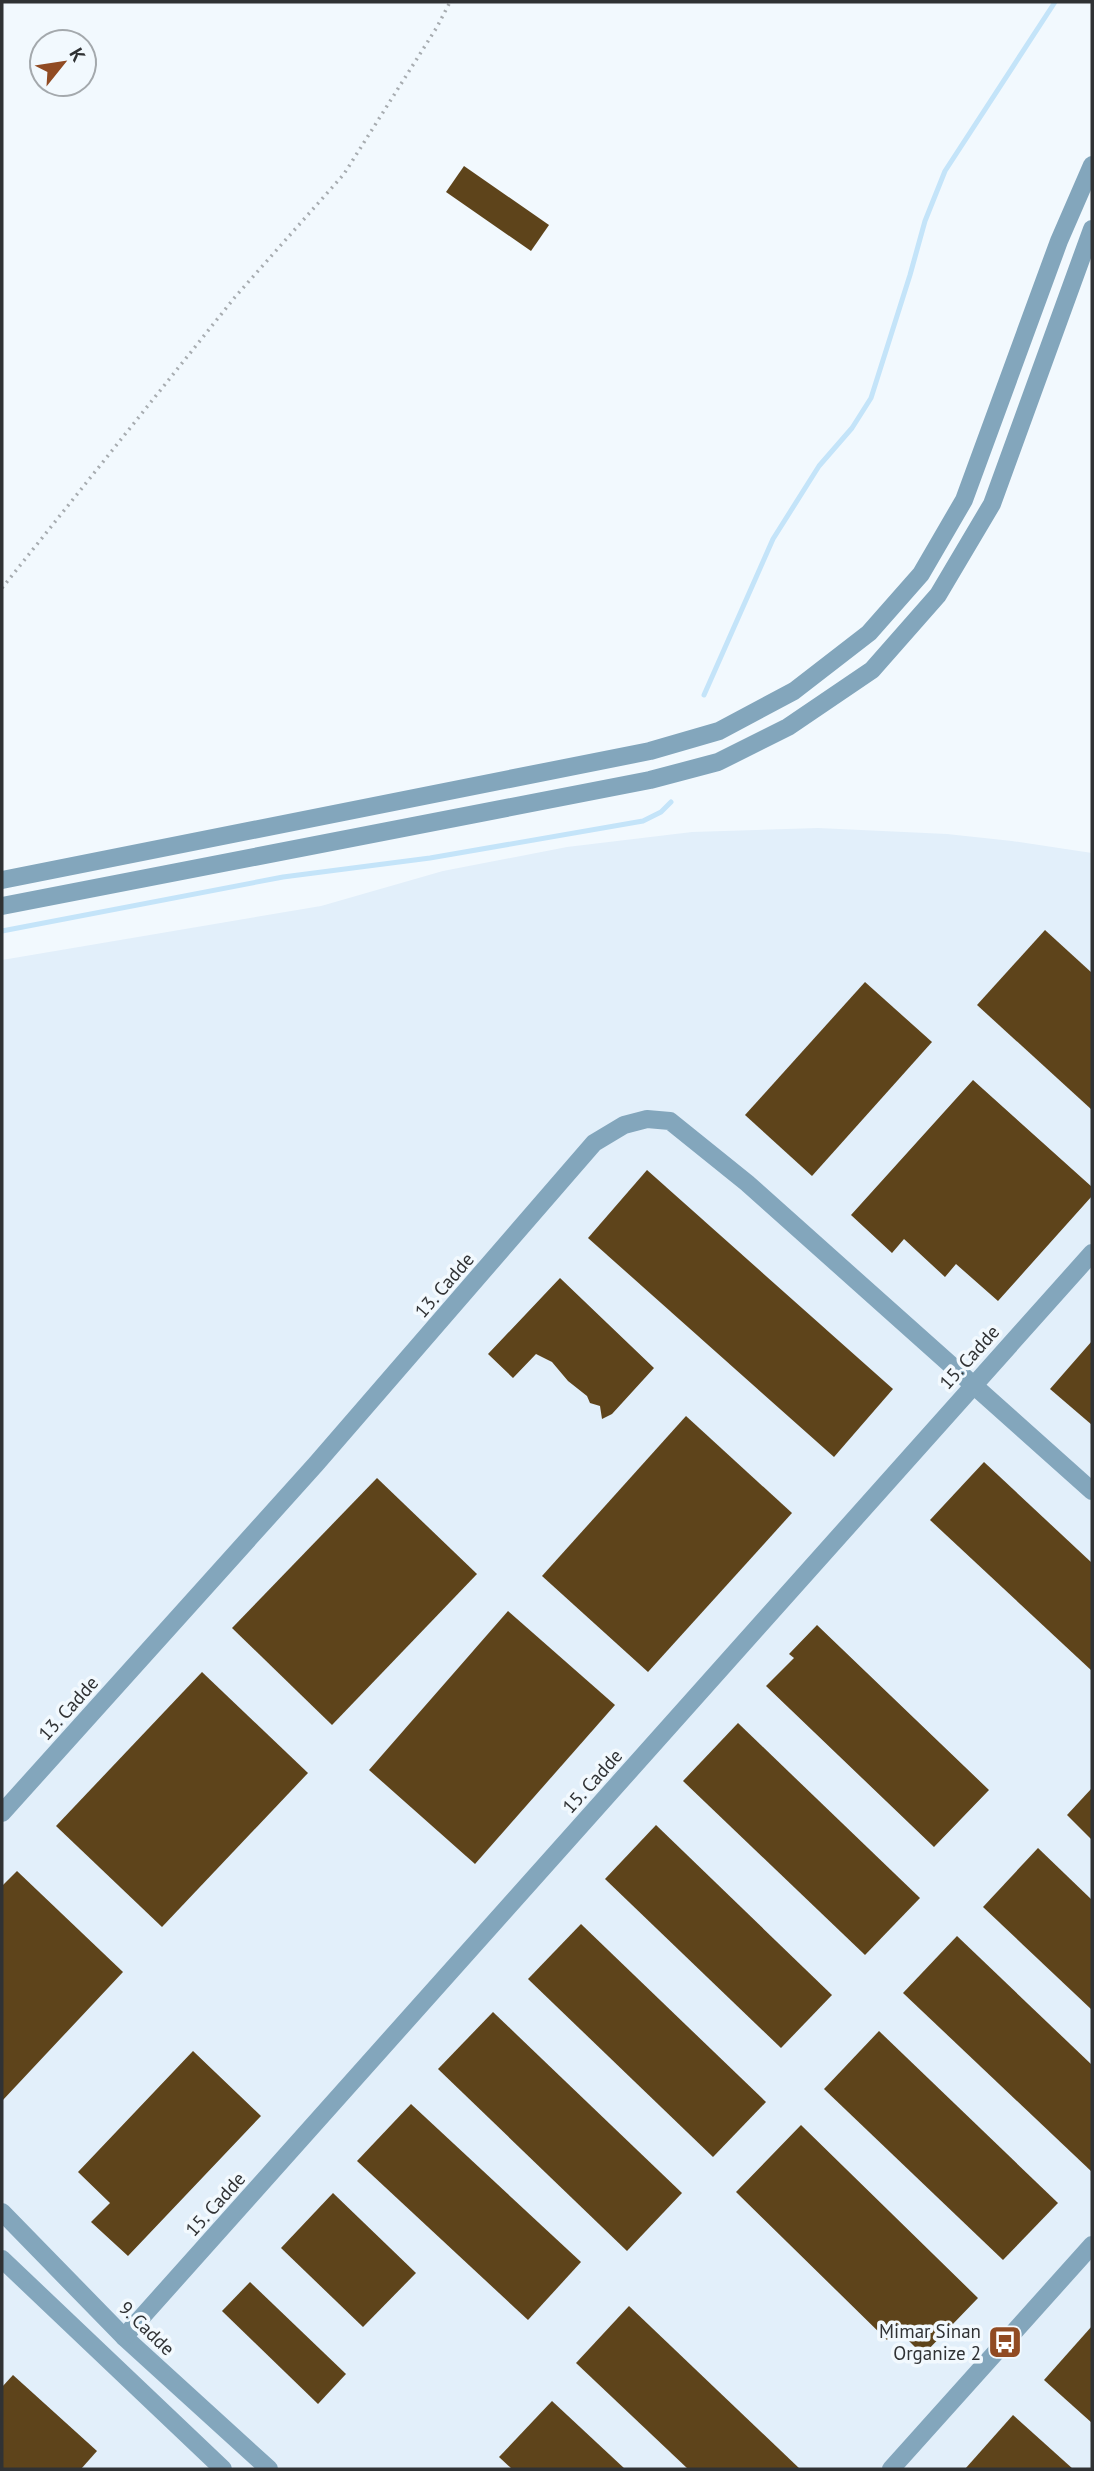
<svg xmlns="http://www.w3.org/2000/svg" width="1094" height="2471" viewBox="0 0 1094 2471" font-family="'PT Sans',sans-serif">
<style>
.built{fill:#e2effa}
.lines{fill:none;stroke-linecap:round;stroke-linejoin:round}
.stream{stroke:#c4e4f9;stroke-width:5}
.building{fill:#5e441b}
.path{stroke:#a7acb0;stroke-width:3.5;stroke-dasharray:2 5;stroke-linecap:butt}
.minor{stroke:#83a6bc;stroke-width:18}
.labels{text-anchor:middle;stroke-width:7;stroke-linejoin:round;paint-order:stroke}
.street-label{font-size:19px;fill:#303234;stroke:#f2f9fe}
.poi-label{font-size:19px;fill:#303234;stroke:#f2f9fe;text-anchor:end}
</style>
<rect width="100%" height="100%" fill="#f2f9fe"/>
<path class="built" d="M818,828L947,834L1012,841L1092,853V2469H2V960L321,906L443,871L567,847L692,832Z"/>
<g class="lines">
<g class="stream">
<path d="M704,695L773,539L819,466L852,428L871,398L910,275L925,221L945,171L1055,2"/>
<path d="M2,931L283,877L430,858L643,821L661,812L671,802"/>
</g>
</g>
<g class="building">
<path d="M464,166L549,225L531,251L446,192Z"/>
<path d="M1045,930L1092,973V1110L977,1005Z"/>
<path d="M865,982L932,1042L812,1176L745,1115Z"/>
<path d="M973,1080L1092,1187V1196L998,1301L956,1264L945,1277L904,1239L892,1253L851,1215Z"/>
<path d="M647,1170L893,1389L834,1457L588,1238Z"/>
<path d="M560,1278L654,1368L612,1414L602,1419L600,1406L590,1403L587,1396L568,1381L552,1362L536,1354L513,1378L488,1354Z"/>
<path d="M1092,1341V1425L1050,1389Z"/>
<path d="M686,1416L792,1513L648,1672L542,1576Z"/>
<path d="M984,1462L1092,1563V1671L930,1520Z"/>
<path d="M377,1478L477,1574L332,1725L232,1628Z"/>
<path d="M508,1611L615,1705L475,1864L369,1770Z"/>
<path d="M817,1625L989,1790L934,1847L766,1686L794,1658L789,1654Z"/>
<path d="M202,1672L308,1773L162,1927L56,1826Z"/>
<path d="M738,1723L920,1898L865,1955L683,1781Z"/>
<path d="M1092,1788V1840L1067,1815Z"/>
<path d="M656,1825L832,1995L781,2048L605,1879Z"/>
<path d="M1038,1848L1092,1900V2010L983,1907Z"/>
<path d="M17,1871L123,1972L2,2101V1886Z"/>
<path d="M581,1924L766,2102L713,2157L528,1979Z"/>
<path d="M957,1936L1092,2065V2172L903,1993Z"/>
<path d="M493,2012L682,2193L627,2251L438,2069Z"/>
<path d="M879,2031L1058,2203L1003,2260L824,2089Z"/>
<path d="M193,2051L261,2116L128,2256L91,2222L110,2203L78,2172Z"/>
<path d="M411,2104L581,2262L528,2320L357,2161Z"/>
<path d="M801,2125L978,2298L923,2355L897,2329L887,2340L736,2192Z"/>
<path d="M333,2193L416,2273L363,2327L281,2248Z"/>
<path d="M250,2282L346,2374L318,2404L222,2311Z"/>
<path d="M629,2306L800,2469H688L576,2363Z"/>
<path d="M1092,2326V2423L1044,2380Z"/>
<path d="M13,2375L97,2451L81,2469H2V2387Z"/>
<path d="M552,2401L625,2469H512L499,2457Z"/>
<path d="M1013,2415L1073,2469H965Z"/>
</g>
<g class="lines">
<path class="path" d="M2,588L235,297L344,174L437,27L450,2"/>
<g class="minor">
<path d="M2,880L650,751L719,731L794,691L869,633L921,574L964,500L1059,241L1092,165"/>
<path d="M2,906L650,780L718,762L788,727L872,670L938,595L992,504L1092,229"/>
<path d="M2,1813L316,1464L594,1143L624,1125L647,1119L670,1121L747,1183L1092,1491"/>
<path d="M2,2212L124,2337L269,2469"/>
<path d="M2,2259L223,2469"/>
<path d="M124,2337L1092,1253"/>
<path d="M891,2469L1092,2245"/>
</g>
</g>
<defs>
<g id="bus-square" transform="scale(1.75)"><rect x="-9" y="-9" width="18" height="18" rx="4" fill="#914b23" stroke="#f2f9fe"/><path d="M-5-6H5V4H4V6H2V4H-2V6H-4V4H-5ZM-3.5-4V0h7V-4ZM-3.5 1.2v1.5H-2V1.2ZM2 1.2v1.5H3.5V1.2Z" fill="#fff"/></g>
</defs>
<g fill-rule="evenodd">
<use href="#bus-square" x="1005" y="2342"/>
</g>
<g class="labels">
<g class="street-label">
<text transform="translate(444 1285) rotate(-49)" y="7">13. Cadde</text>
<text transform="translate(969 1357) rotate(-48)" y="7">15. Cadde</text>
<text transform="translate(68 1708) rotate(-48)" y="7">13. Cadde</text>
<text transform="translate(592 1781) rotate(-48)" y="7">15. Cadde</text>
<text transform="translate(215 2204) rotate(-48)" y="7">15. Cadde</text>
<text transform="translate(147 2328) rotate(44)" y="7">9. Cadde</text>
</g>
<g class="poi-label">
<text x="981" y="2338">Mimar Sinan<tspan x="981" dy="22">Organize 2</tspan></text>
</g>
</g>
<rect width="1094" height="2471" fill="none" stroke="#303234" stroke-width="7"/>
<g transform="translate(63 63) rotate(60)"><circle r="33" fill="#f2f9fe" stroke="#a4a9ad" stroke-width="2"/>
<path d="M0-5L12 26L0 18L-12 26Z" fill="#914b23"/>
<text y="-10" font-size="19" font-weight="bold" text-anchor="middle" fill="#303234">K</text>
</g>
</svg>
